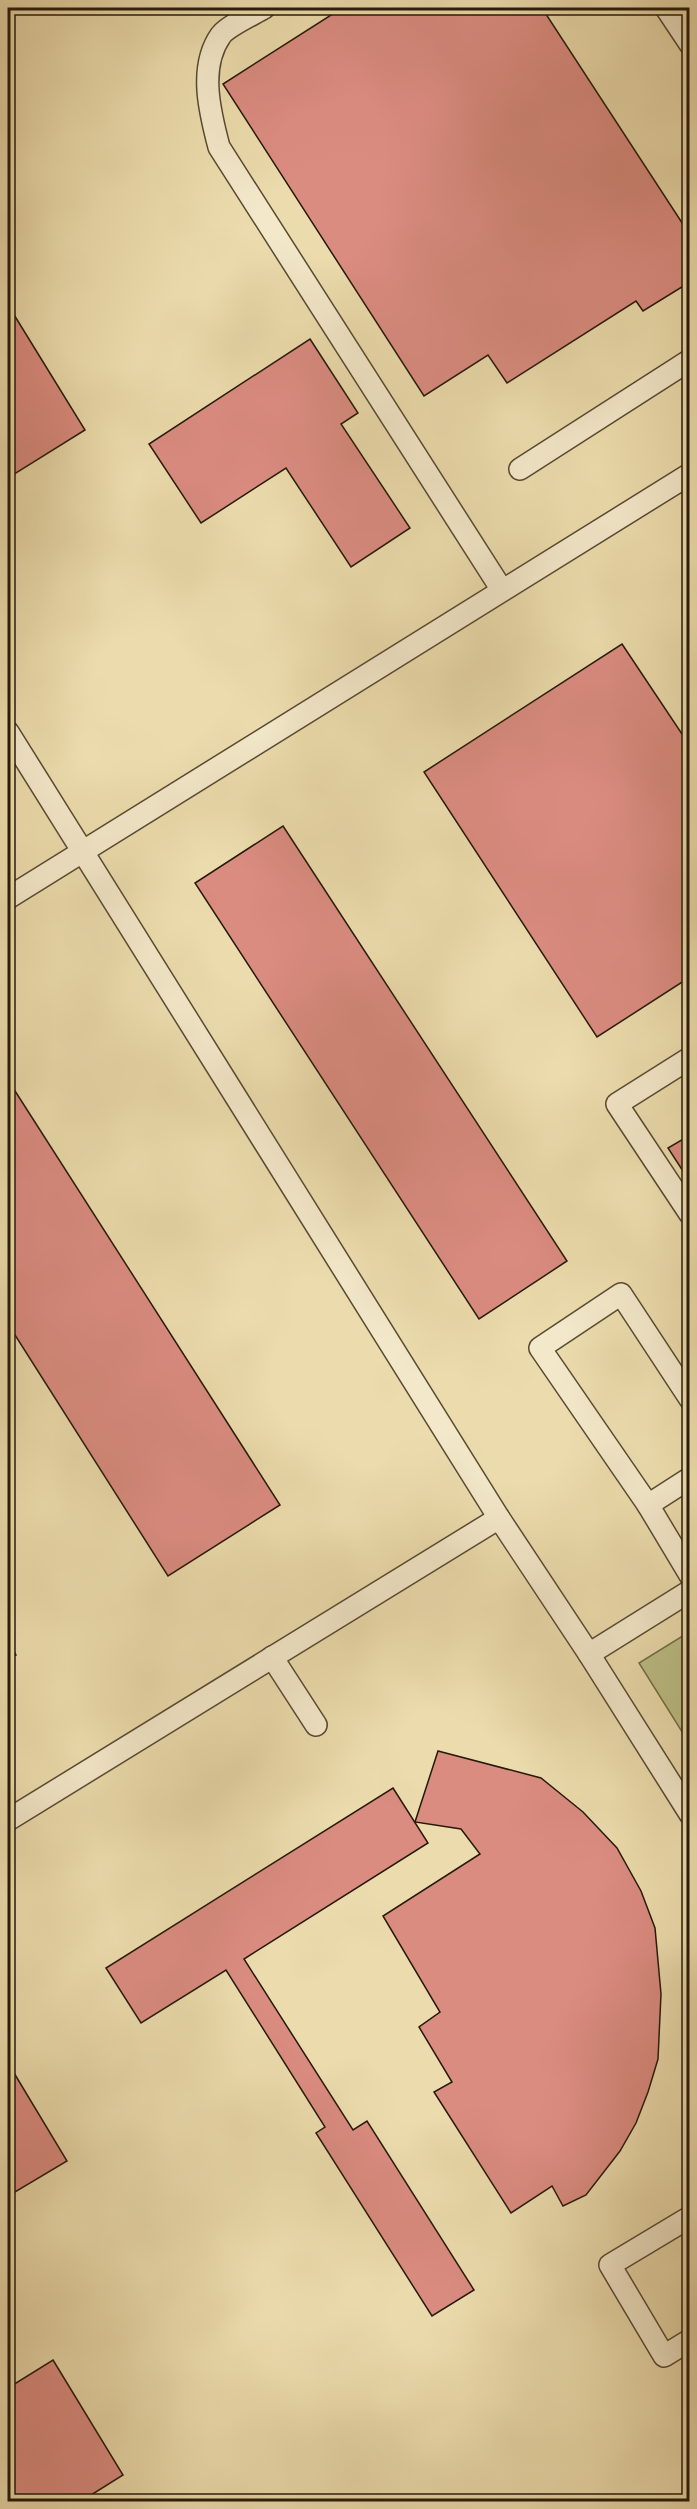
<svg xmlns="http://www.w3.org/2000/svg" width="697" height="2509" viewBox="0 0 697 2509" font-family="'Gentium Book Plus',serif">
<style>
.green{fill:#bdbf86;stroke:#716c47;stroke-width:1.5}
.building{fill:#db8c81;stroke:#251908;stroke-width:1.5}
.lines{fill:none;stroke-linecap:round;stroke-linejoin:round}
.lane-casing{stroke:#574a31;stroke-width:24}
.lane{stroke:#f3e8ca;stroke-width:21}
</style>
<rect width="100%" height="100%" fill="#ecdcad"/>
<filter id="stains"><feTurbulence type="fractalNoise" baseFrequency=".00333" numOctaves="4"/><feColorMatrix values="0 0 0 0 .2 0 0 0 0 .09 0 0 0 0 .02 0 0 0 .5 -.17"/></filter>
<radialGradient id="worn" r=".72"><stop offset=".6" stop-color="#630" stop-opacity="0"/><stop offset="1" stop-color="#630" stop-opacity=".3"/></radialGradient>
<path class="green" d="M689,1632V1743L639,1663Z"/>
<g class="building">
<path d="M342,8H542L690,235V282L643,311L636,301L507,383L488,355L424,396L223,84Z"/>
<path d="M8,305L85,430L8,478Z"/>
<path d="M310,339L358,413L341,424L410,528L351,567L286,468L201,523L149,444Z"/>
<path d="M622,644L690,746V977L597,1037L424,772Z"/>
<path d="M283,826L567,1261L479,1319L195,883Z"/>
<path d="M8,1080L280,1505L168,1576L8,1324Z"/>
<path d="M690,1135V1182L668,1148Z"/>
<path d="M8,1641L16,1655L8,1660Z"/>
<path d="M438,1751L541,1778L583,1812L617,1848L641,1891L655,1928L661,1994L658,2059L648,2092L636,2123L620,2151L586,2195L563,2206L552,2186L511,2213L434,2092L452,2082L419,2027L440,2012L383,1916L480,1854L461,1829L415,1822Z"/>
<path d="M393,1788L428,1843L244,1959L353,2130L367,2121L474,2290L432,2316L316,2133L325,2127L226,1970L141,2023L106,1968Z"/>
<path d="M8,2063L67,2161L15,2192L8,2180Z"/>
<path d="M53,2360L123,2475L80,2502H8V2388Z"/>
</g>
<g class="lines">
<g class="lane-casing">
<g id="lane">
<path d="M264,8C254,14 228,26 221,35C198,67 210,113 219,147L502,590"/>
<path d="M666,8L690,44"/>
<path d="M520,469L690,360"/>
<path d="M8,732L499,1518L589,1654L690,1814"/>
<path d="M8,898L690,474"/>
<path d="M690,1058L617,1104L690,1214"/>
<path d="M690,1399L621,1294L540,1348L648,1505L690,1575"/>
<path d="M648,1505L690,1478"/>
<path d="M589,1654L690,1591"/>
<path d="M272,1657L316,1725"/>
<path d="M8,1820L499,1518"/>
<path d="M690,2217L610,2265L664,2356L690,2340"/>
</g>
</g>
<use href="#lane" class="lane"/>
</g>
<rect width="697" height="2509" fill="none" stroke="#ecdcad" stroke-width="30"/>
<rect x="9" y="9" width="679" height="2491" fill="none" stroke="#251908" stroke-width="3"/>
<rect x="15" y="15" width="667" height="2479" fill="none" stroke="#251908" stroke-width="1.5"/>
<rect width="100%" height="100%" filter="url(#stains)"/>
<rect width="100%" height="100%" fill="url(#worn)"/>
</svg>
